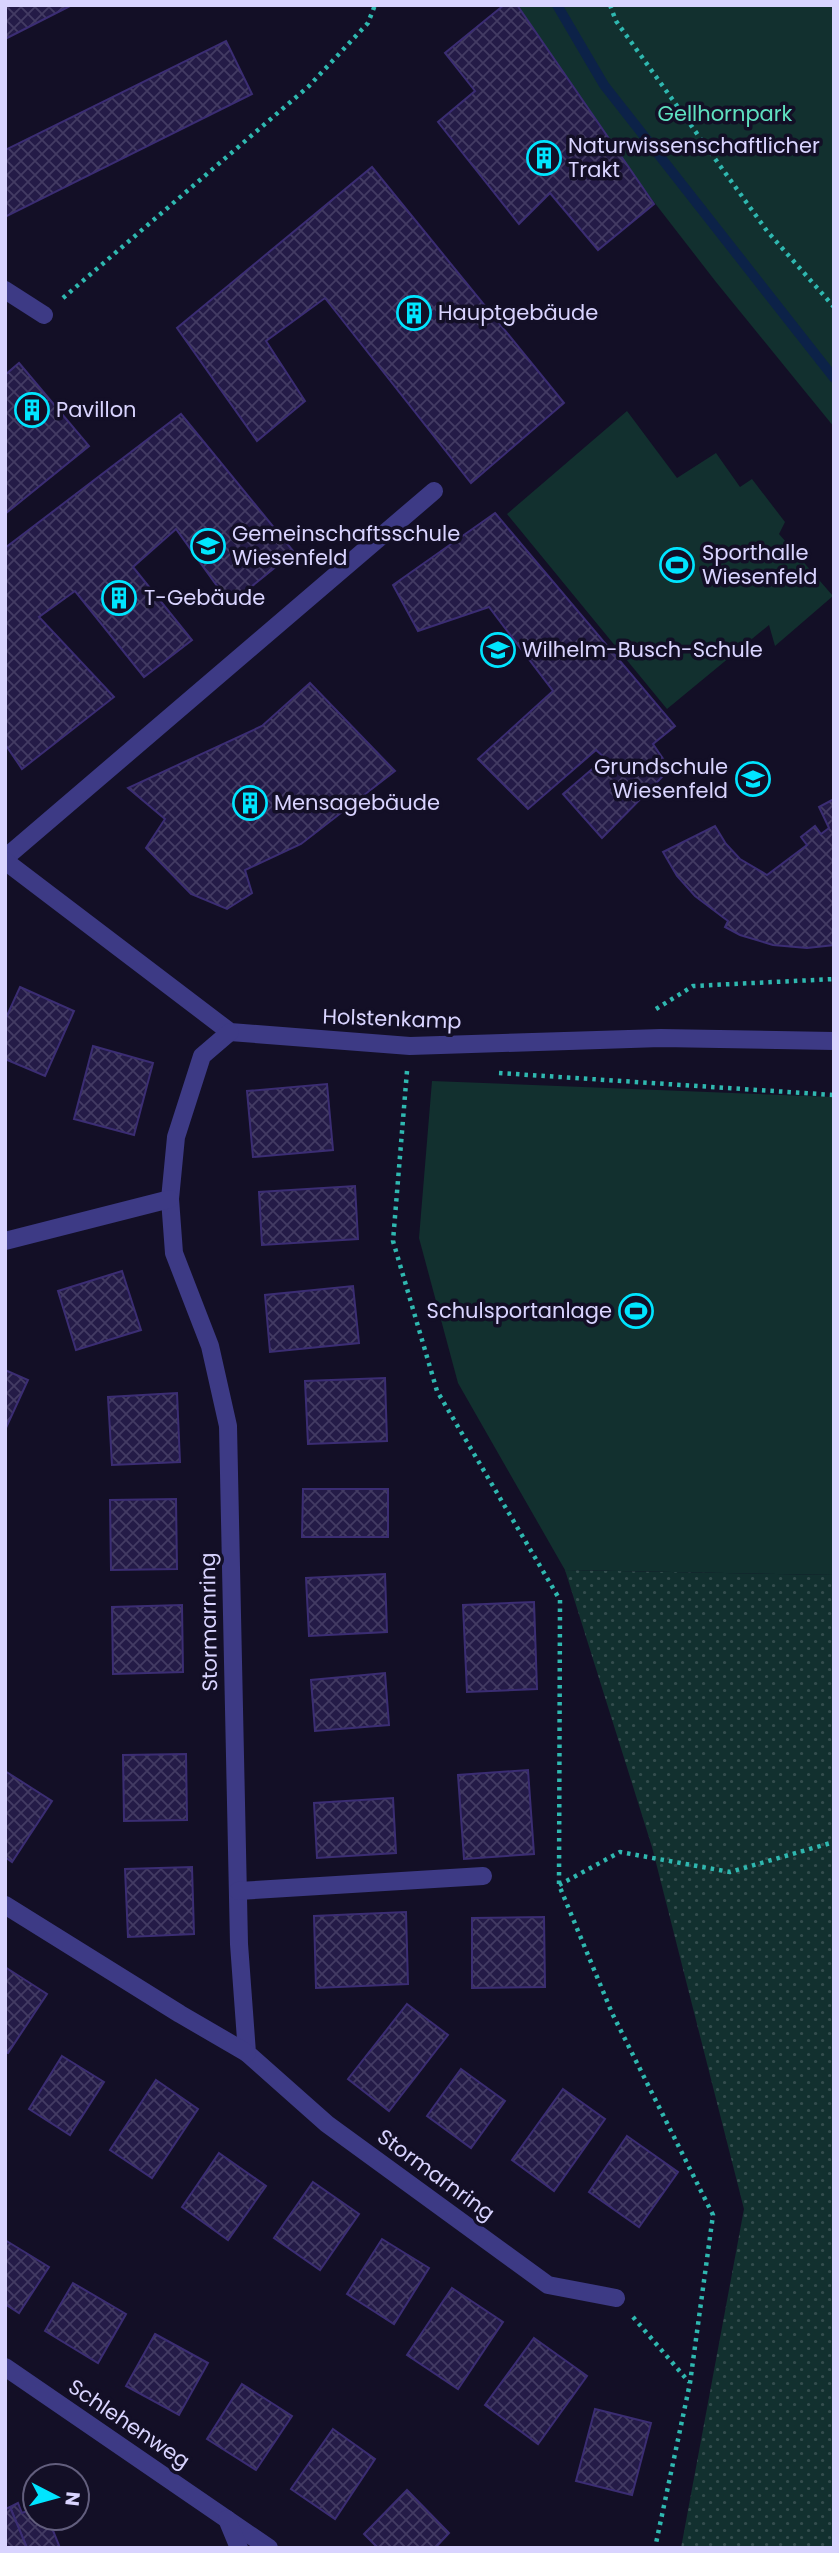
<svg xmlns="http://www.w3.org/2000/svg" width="839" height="2553" viewBox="0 0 839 2553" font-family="Poppins,sans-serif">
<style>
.grass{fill:url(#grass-dots)}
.park{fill:#12302f}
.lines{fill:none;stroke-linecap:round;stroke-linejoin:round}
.stream{stroke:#0c2248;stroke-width:10}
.building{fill:url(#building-cross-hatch);stroke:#3b2d73;stroke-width:2}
.path{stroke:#2fb8b0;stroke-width:4.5;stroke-dasharray:3.5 5;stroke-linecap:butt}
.minor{stroke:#3d3a85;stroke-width:18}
.labels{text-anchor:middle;stroke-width:7;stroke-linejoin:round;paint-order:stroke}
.park-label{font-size:21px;fill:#5fe0c0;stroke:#130f26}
.poi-label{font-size:21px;fill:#d9d4ff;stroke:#130f26;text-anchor:start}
.street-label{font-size:21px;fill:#d9d4ff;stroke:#130f26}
</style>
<defs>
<pattern id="grass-dots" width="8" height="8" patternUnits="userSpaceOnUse" patternTransform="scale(1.75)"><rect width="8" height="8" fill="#12302f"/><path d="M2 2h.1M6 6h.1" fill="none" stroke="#344d4e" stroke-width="1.8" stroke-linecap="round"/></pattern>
<pattern id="building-cross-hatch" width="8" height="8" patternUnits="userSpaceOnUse" patternTransform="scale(1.75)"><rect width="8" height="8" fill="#241b47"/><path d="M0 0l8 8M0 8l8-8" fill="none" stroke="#433b63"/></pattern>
</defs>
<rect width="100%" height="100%" fill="#130f26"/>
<path class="grass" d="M565,1570L834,1575V2548H681L744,2209L652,1847Z"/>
<g class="park">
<path d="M517,5H834V427L716,282L599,131Z"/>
<path d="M627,411L677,478L716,453L740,487L752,479L785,522L779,534L833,596L775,646L769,625L667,709L507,514Z"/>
<path d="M432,1081L834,1097V1575L565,1570L458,1383L419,1238Z"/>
</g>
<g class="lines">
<path class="stream" d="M557,5L604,85L834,378"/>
</g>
<g class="building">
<path d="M5,5H72L5,39Z"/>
<path d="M504,5H517L654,204L598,250L550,193L519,224L438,122L475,91L445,53Z"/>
<path d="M226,41L252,94L5,217V150Z"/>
<path d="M372,167L564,403L471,483L325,298L266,341L305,401L257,441L177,328Z"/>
<path d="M19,363L89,446L5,514V375Z"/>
<path d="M181,414L294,552L230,604L176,529L133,567L192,640L144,677L75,591L39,617L114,697L22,769L5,744V548Z"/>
<path d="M495,513L675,726L653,744L670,769L602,838L563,794L605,758L596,750L528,809L478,759L553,691L489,607L418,631L393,585Z"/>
<path d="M310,683L395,771L301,844L245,870L252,893L227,909L191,894L146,848L165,819L128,788L262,726Z"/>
<path d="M834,799V945L807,948L773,945L740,935L725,927L728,921L695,896L677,876L663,852L715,826L726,844L740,859L767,875L807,845L801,837L815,826L821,834L829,828L819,807Z"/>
<path d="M20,987L74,1011L45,1076L5,1059V1020Z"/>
<path d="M93,1046L153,1063L134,1135L74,1119Z"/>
<path d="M327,1084L333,1150L253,1157L247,1091Z"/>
<path d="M355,1186L358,1239L262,1245L259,1192Z"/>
<path d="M122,1271L141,1330L76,1350L58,1291Z"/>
<path d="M353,1286L359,1343L270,1352L265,1295Z"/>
<path d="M5,1370L28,1380L5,1430Z"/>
<path d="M385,1378L387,1441L308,1444L305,1381Z"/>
<path d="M177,1393L180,1462L112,1465L108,1397Z"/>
<path d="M303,1489H388V1537H302Z"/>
<path d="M176,1499L177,1569L111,1570L110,1500Z"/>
<path d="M385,1574L387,1632L309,1636L306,1578Z"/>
<path d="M534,1602L537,1689L467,1692L463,1605Z"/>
<path d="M182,1605L183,1672L113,1674L112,1607Z"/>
<path d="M385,1673L389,1725L315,1731L311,1680Z"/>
<path d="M186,1754L187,1820L124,1821L123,1755Z"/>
<path d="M528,1770L534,1854L464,1859L458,1775Z"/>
<path d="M5,1771L52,1801L12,1862L5,1857Z"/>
<path d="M393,1798L396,1853L317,1858L314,1803Z"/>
<path d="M192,1867L194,1934L128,1937L125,1869Z"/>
<path d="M406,1912L408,1984L316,1988L314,1916Z"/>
<path d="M544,1917L545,1987L472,1988V1918Z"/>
<path d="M5,1967L47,1994L8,2053L5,2052Z"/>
<path d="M407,2004L448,2035L389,2111L348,2079Z"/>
<path d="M62,2056L104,2082L70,2135L29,2109Z"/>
<path d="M461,2069L505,2101L471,2148L427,2116Z"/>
<path d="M156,2080L198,2109L152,2178L110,2150Z"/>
<path d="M563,2089L605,2119L554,2191L512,2160Z"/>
<path d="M627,2136L678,2172L639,2227L589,2192Z"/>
<path d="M219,2153L266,2186L228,2240L182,2207Z"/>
<path d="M313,2182L359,2214L320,2270L274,2238Z"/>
<path d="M382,2239L429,2268L394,2324L347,2294Z"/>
<path d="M5,2240L49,2267L19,2313L5,2304Z"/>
<path d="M73,2283L126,2314L98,2363L45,2331Z"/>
<path d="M452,2288L503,2322L458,2389L407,2355Z"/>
<path d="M155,2334L208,2363L179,2415L126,2386Z"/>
<path d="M534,2338L587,2376L538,2444L485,2405Z"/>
<path d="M242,2384L292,2416L256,2470L207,2439Z"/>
<path d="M595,2409L651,2423L632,2495L576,2481Z"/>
<path d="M333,2429L375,2459L335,2519L291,2489Z"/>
<path d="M407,2490L449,2533L435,2548H378L364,2534Z"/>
<path d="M18,2503L22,2513L35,2508V2518H48L60,2548H27L10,2507Z"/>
<path d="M10,2507L27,2548H5V2509Z"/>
</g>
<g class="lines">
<g class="path">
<path d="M610,5L616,21L767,231L834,307"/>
<path d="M63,298L309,86L368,23L375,5"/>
<path d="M656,1009L693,986L834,979"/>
<path d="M407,1071L393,1241L437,1391L560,1600L559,1885L612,2013L713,2215L690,2383L655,2548"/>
<path d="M499,1073L834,1095"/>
<path d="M559,1885L620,1852L730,1872L834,1842"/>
<path d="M633,2317L689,2382"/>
</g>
<g class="minor">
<path d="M5,290L44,315"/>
<path d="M5,858L434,491"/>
<path d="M5,861L230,1032L410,1046L661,1038L834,1041"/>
<path d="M230,1032L202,1056L176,1137L170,1199L174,1253L210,1346L228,1426L239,1944L247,2053L327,2124L548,2285L616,2298"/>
<path d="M5,1241L170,1199"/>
<path d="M238,1891L483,1876"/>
<path d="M5,1905L180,2014L247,2053"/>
<path d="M5,2367L269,2548"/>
<path d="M227,2519L239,2548"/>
</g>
</g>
<defs>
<g id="building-ring" transform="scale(1.75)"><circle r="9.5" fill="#130f26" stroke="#00e5ff" stroke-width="1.5"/><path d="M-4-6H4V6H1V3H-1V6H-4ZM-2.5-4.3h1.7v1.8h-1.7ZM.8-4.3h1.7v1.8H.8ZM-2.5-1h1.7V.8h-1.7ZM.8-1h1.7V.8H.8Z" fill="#00e5ff"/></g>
<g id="school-ring" transform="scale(1.75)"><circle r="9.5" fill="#130f26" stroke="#00e5ff" stroke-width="1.5"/><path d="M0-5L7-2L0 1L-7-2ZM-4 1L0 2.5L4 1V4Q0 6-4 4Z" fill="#00e5ff"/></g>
<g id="stadium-ring" transform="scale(1.75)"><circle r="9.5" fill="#130f26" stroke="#00e5ff" stroke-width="1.5"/><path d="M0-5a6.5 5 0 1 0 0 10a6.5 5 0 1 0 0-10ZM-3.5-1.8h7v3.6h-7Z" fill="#00e5ff"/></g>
</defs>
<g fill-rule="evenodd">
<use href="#building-ring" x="544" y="158"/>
<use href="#building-ring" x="414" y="313"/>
<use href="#building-ring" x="32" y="410"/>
<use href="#school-ring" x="208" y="546"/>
<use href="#stadium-ring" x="677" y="565"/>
<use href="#building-ring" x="119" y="598"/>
<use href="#school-ring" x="498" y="650"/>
<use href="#school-ring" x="753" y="779"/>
<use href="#building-ring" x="250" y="803"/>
<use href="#stadium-ring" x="636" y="1311"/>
</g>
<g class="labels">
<g class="park-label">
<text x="725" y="121">Gellhornpark</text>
</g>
<g class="poi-label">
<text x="568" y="153">Naturwissenschaftlicher<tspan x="568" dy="24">Trakt</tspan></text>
<text x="438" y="320">Hauptgebäude</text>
<text x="56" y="417">Pavillon</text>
<text x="232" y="541">Gemeinschaftsschule<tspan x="232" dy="24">Wiesenfeld</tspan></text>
<text x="702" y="560">Sporthalle<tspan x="702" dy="24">Wiesenfeld</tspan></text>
<text x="144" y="605">T-Gebäude</text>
<text x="522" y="657">Wilhelm-Busch-Schule</text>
<text x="728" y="774" text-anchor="end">Grundschule<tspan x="728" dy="24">Wiesenfeld</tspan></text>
<text x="274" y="810">Mensagebäude</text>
<text x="612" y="1318" text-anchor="end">Schulsportanlage</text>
</g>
<g class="street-label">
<text transform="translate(392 1019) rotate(2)" y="7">Holstenkamp</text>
<text transform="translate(209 1622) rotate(-91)" y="7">Stormarnring</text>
<text transform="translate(436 2175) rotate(36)" y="7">Stormarnring</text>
<text transform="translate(129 2424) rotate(34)" y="7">Schlehenweg</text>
</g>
</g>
<rect width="839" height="2553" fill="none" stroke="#d9d4ff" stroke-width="14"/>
<g transform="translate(56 2497) rotate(96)"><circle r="33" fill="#130f26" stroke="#625e7d" stroke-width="2"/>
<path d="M0-5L12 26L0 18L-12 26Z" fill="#00e5ff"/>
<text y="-10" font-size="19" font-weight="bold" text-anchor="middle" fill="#d9d4ff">N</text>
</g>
</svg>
